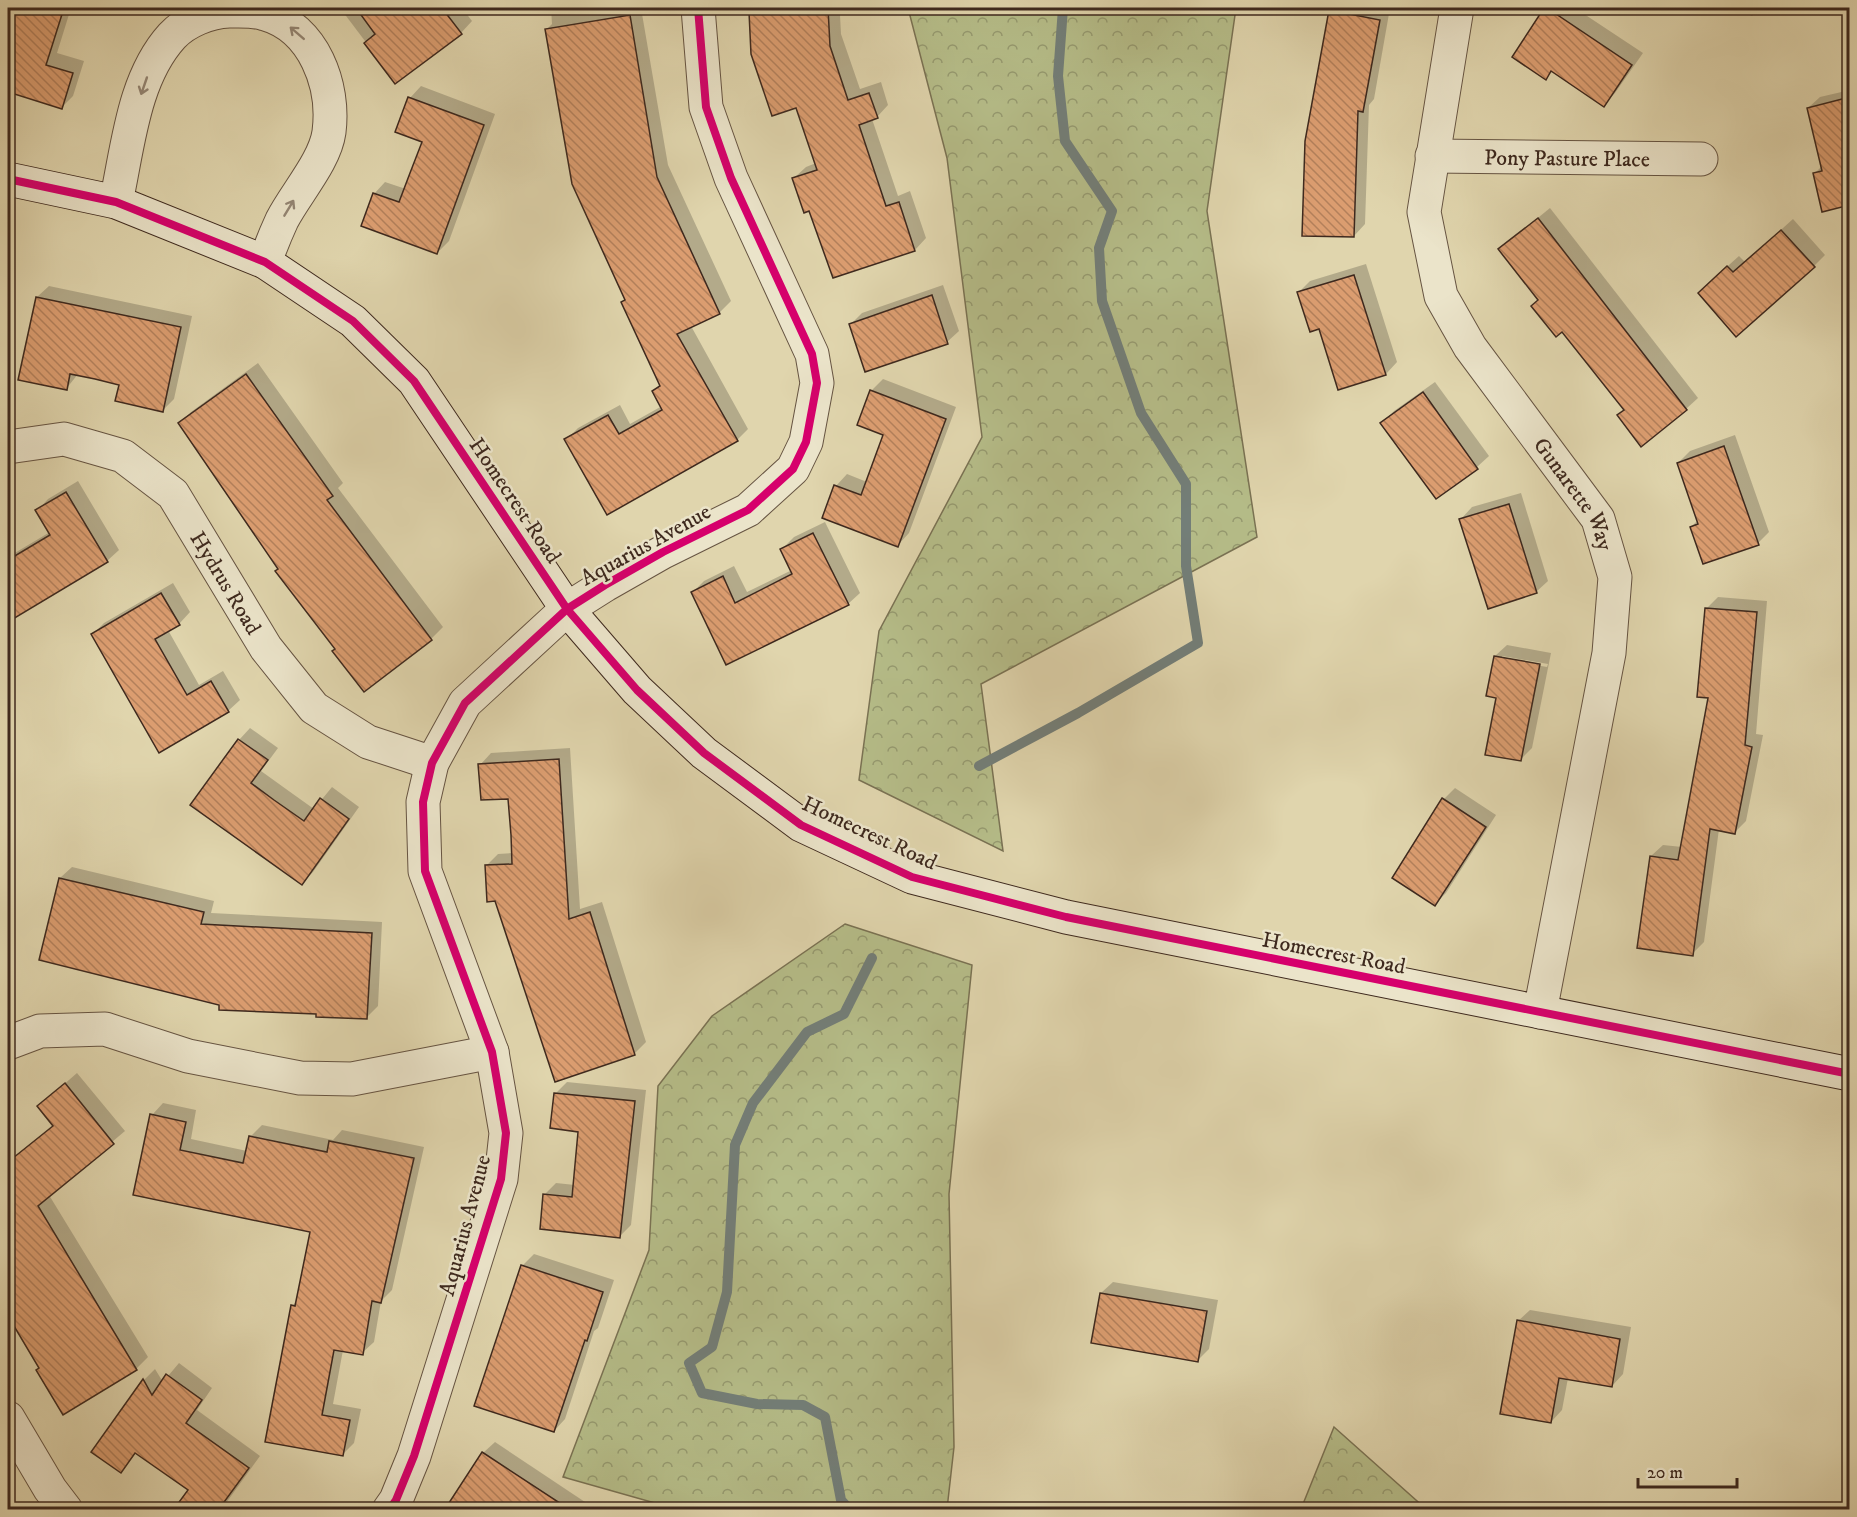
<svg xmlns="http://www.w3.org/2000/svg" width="1857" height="1517" viewBox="0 0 1857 1517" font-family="'IM FELL DW Pica',serif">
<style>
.forest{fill:url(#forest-crowns);stroke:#7a7253;stroke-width:1.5}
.shadow{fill:#0003;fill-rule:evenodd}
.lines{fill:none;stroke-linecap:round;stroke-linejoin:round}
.stream{stroke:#737e78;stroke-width:10}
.building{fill:url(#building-back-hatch);stroke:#3e291e;stroke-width:1.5}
.street-casing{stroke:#665442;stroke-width:35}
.secondary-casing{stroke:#3e291e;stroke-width:35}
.street{stroke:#ebe4ca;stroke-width:33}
.secondary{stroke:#ebe4ca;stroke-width:33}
.cycleway-casing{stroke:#ebe4ca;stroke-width:11}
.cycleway{stroke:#d6006c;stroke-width:8}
.oneway{stroke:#948674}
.labels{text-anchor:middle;stroke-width:5;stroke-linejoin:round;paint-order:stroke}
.street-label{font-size:22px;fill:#3e291e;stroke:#ebe4ca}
</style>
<defs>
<pattern id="forest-crowns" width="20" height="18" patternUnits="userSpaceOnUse" patternTransform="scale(1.5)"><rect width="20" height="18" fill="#b5bc88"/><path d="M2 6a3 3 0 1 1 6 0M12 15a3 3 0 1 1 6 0" fill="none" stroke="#95996f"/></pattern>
<pattern id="building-back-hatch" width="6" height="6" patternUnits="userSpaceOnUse" patternTransform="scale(1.5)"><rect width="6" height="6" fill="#db9d70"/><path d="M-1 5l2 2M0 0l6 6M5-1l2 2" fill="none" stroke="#b3805b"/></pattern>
</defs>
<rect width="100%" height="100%" fill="#e0d5ad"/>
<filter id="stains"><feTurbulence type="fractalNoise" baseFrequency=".00333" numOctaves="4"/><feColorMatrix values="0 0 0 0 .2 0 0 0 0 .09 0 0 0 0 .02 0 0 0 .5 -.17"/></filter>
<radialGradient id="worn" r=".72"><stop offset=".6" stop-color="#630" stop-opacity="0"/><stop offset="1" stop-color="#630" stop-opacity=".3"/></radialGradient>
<g class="forest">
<path d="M908,8H1236L1207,211L1257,537L981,684L1003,851L859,780L879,631L982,437L947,158Z"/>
<path d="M845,924L972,965L949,1194L954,1447L947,1509H676L563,1477L649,1250L658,1086L712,1016Z"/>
<path d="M1334,1427L1426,1509H1301Z"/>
</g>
<g class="shadow">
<path d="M11,8H97L91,14L71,8L57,53L84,61L73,96L62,107L8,90V18Z"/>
<path d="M340,8H462L472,21L461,33L396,82Z"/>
<path d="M551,8H641L668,165L731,301L719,313L691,326L748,429L737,440H566L578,428L620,405L630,424L662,406L654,391L660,384L622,302L626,299L546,30L552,24Z"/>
<path d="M756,8H852L846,14L840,15L841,34L860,89L881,82L888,105L877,117L872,119L898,196L910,191L926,238L915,250L834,276L810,209L794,178L806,167L816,163L797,106L750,13Z"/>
<path d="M1333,8H1390L1374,99L1369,105L1365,224L1354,236L1330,11Z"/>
<path d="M1545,8H1578V10L1643,53L1615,93L1604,105L1553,71L1546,78L1514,56Z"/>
<path d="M1733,8H1761L1752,16Z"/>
<path d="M1800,8H1816L1811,13Z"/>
<path d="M421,86L495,114L449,241L437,253L374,194L385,182L406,189L423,141L410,98Z"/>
<path d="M1850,90V203L1815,173L1822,166L1808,108L1820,97Z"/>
<path d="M1550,208L1698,398L1686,409L1540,300L1500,249Z"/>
<path d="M1793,219L1825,255L1814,266L1711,281L1739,256L1745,262Z"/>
<path d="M1366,264L1397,362L1386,374L1339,388L1320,327L1298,293L1310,281Z"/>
<path d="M943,285L959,331L947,342L850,325L862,313Z"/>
<path d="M49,286L192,316L174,399L163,410L120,384L78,374L66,389L37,297Z"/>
<path d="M258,363L343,483L338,488L443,627L431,639L364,690L180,423L191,412Z"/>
<path d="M8,365L12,371L8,375Z"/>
<path d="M883,379L956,407L909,533L898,545L824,517L836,486L847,474L867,482L885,434L871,391Z"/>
<path d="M1435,382L1489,456L1477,467L1436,497L1382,423L1394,411Z"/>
<path d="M1735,435L1769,532L1758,543L1691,527L1698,520L1678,463L1690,451Z"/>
<path d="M78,481L119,550L107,561L8,620V557L50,532L37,511L48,499Z"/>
<path d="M1521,493L1548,581L1536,592L1461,519L1472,507Z"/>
<path d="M825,522L860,593L848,604L727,663L693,592L704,581L734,566L747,592L792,570L782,549L794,537Z"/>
<path d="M173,583L190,612L179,624L168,630L199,685L223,671L240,700L228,711L160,751L92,635L104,623Z"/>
<path d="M1718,597L1767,601L1756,734L1763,735L1746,821L1735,832L1719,829L1704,942L1692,954L1651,856L1663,845L1682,847L1710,696L1706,609Z"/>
<path d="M1507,645L1551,653L1532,748L1520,760L1495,656ZM1502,656L1548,664L1547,667L1502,659Z"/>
<path d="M250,728L278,748L261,771L286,789L314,809L332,787L359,807L313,872L302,884L192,805L239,740Z"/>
<path d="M570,748L580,909L602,902L646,1042L635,1053L556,1080L486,866L498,854L513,853L509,797L480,765L491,753Z"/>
<path d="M1455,788L1496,815L1446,893L1435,904L1394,877L1444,799Z"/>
<path d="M72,867L214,901L211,913L382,922L378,1006L367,1017L317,1013L60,878Z"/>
<path d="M77,1073L125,1131L49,1195L148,1357L136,1369L64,1413L40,1368L8,1313V1271L30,1257L8,1228V1147L15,1156L54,1124L39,1106Z"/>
<path d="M567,1082L646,1090L631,1225L620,1236L545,1194L556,1183L575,1185L580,1130L556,1093Z"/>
<path d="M163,1103L196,1110L191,1139L247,1151L250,1137L262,1125L333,1140L342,1130L424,1147L392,1290L381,1301L374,1342L362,1353L343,1350L333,1404L361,1409L354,1443L343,1454L267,1440L292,1306L298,1300L312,1231L135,1194L152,1115Z"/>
<path d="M534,1254L614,1280L598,1328L594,1331L565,1419L554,1431L522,1266Z"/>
<path d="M1113,1282L1218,1300L1209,1349L1198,1360L1101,1293Z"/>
<path d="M1530,1310L1631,1327L1623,1374L1612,1386L1568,1378L1562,1410L1551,1422L1518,1321Z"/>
<path d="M179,1363L212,1388L197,1410L260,1456L221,1510H176L191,1490L137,1452L121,1471L93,1452L144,1380L155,1369L163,1382Z"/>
<path d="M495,1442L597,1510H447L483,1453Z"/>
</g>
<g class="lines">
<g class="stream">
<path d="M979,766L1078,713L1198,643L1186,566V484L1141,413L1102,301L1099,248L1112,211L1065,141L1058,76L1063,8"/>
<path d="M850,1510L841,1500L825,1417L803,1405L757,1404L702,1393L689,1363L712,1347L727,1292L735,1145L753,1103L807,1032L844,1014L872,958"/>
</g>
</g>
<g class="building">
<path d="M8,8H64L46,65L73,73L62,109L8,92Z"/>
<path d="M356,8H442L462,34L395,84L364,43L375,34Z"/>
<path d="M774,8H828L830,46L848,100L869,93L878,118L859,125L886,206L899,202L915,251L833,278L809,211L804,213L792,178L817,170L796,108L772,116L751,54L749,12H774Z"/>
<path d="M1544,8H1547L1632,65L1604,107L1551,71L1546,80L1512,57Z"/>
<path d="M1329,10L1380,20L1363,112L1358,111L1354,237L1302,236L1305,141Z"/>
<path d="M630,15L657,177L720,314L677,334L738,441L607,515L564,439L608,415L619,434L662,410L652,391L660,386L621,302L625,300L572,184L545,29Z"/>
<path d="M408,97L484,125L437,254L361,226L373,193L399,202L410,173L422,142L395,132Z"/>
<path d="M1850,97V205L1822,212L1813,173L1822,171L1807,108Z"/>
<path d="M1538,218L1687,410L1641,447L1617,415L1624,410L1562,332L1556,337L1531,306L1538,300L1498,249Z"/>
<path d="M1781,230L1815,267L1736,337L1698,293L1727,266L1733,272Z"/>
<path d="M1354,275L1386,375L1338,390L1319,329L1310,332L1297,292Z"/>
<path d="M932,295L948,344L865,372L849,324Z"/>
<path d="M36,297L181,327L163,412L115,401L119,385L95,379L70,374L67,390L18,380Z"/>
<path d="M246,374L333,496L327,500L432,640L364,692L332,651L335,649L275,571L278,569L178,423Z"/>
<path d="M870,390L946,419L898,547L822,518L834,485L861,495L883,435L857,425Z"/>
<path d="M1423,392L1478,469L1436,499L1380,423Z"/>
<path d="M1724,446L1759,545L1703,564L1690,527L1698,524L1677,463Z"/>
<path d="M66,492L108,562L8,622V560L50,535L35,510Z"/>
<path d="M1509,504L1537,593L1488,609L1459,519Z"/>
<path d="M813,533L849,605L726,665L691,592L723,576L735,603L792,574L780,549Z"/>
<path d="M161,593L180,625L155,639L187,695L211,681L229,712L159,753L91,634Z"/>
<path d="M1705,608L1757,612L1745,745L1752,747L1735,834L1710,829L1693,956L1637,948L1650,856L1678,860L1708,698L1697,697Z"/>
<path d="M1494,656L1540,664L1521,761L1485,755L1496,698L1486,696Z"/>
<path d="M238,739L268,760L251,783L274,800L304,821L320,798L349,819L302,885L190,805Z"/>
<path d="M559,759L569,919L590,912L635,1055L555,1082L495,901L487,902L485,865L512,864L511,835L508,799L481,800L478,764Z"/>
<path d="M1442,798L1486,827L1435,906L1392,878Z"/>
<path d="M59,878L204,912L201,924L372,933L367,1019L316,1017V1014L219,1010V1005L39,960Z"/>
<path d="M65,1083L114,1144L38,1206L137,1370L63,1415L36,1370L39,1368L8,1316V1162L53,1126L37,1106Z"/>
<path d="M554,1093L635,1101L620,1238L540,1229L543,1194L572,1197L578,1132L550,1128Z"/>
<path d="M150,1114L186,1122L180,1150L243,1163L249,1136L327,1152L329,1141L414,1158L381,1303L372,1301L363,1355L334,1350L322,1415L350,1420L343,1456L265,1442L291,1305L295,1306L310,1232L133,1195Z"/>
<path d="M521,1265L603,1292L587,1341L585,1340L554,1432L474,1406Z"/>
<path d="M1100,1293L1207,1311L1198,1362L1091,1343Z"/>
<path d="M1517,1320L1620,1339L1612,1387L1559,1378L1551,1423L1500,1414Z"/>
<path d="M166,1374L202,1400L186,1423L249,1468L219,1509H174L188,1490L135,1453L121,1473L91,1452L143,1379L152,1395Z"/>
<path d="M482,1452L569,1509H445Z"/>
</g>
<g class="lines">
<g class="street-casing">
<g id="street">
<path id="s1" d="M1457,8L1424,212L1441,296L1470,347L1598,519L1615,577L1609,653L1540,1012"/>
<path id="s2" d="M1432,156L1701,159"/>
<path d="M116,202C128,147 133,79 172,36C186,21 209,12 229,11C241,11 254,10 265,14C314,28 335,85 329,132C325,161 296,193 282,220C276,233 270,248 265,262"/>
<path id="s3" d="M8,447L64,439L123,456L173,494L266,648L314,708L368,742L432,763"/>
<path d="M8,1043L40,1031L105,1029L188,1056L300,1078L352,1079L492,1052"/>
<path d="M8,1418L50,1489L66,1510"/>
<path d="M389,1510L396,1500L414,1456L501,1179L506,1133L492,1052L425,871L423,802L432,763L465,703L567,609L605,585L663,552L748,510L793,469L806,442L817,383L812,354L731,178L706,107L698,8"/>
</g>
</g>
<g class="secondary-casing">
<path id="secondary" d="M8,179L116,202L265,262L353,321L414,381L567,609L637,690L704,753L801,825L912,877L1066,917L1850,1074"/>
</g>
<use href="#street" class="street"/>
<use href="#secondary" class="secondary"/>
<g class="cycleway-casing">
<g id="cycleway">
<path d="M8,179L116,202L265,262L353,321L414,381L567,609L637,690L704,753L801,825L912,877L1066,917L1850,1074"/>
<path d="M389,1510L396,1500L414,1456L501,1179L506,1133L492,1052L425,871L423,802L432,763L465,703L567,609L605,585L663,552L748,510L793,469L806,442L817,383L812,354L731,178L706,107L698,8"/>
</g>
</g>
<use href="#cycleway" class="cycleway"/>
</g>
<defs><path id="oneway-shaft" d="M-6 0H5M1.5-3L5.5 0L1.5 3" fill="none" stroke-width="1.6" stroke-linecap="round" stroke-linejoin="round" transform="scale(1.5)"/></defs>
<g class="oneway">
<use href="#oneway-shaft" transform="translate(297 33) rotate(-139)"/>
<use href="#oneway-shaft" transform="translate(144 86) rotate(109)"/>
<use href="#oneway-shaft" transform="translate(289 208) rotate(-59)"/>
</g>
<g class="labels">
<g class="street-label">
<text dy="8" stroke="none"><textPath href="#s2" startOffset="135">Pony Pasture Place</textPath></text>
<text dy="8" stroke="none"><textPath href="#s1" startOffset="532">Gunarette Way</textPath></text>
<text transform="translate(516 500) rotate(56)" y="8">Homecrest Road</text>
<text transform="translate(645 544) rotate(-29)" y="8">Aquarius Avenue</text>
<text dy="8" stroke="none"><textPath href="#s3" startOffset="284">Hydrus Road</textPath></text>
<text transform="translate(870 832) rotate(25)" y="8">Homecrest Road</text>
<text transform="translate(1334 952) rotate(11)" y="8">Homecrest Road</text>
<text transform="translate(464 1225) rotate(-75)" y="8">Aquarius Avenue</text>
</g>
</g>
<rect width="1857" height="1517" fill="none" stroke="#e0d5ad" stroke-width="30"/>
<rect x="9" y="9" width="1839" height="1499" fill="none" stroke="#3e291e" stroke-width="3"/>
<rect x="15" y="15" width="1827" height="1487" fill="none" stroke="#3e291e" stroke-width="1.5"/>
<path d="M1638 1478v9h99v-9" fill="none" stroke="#3e291e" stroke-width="3"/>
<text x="1647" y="1478" font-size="18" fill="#3e291e" stroke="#ebe4ca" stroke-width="4.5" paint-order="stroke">20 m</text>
<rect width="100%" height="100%" filter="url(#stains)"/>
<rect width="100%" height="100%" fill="url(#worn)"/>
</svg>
